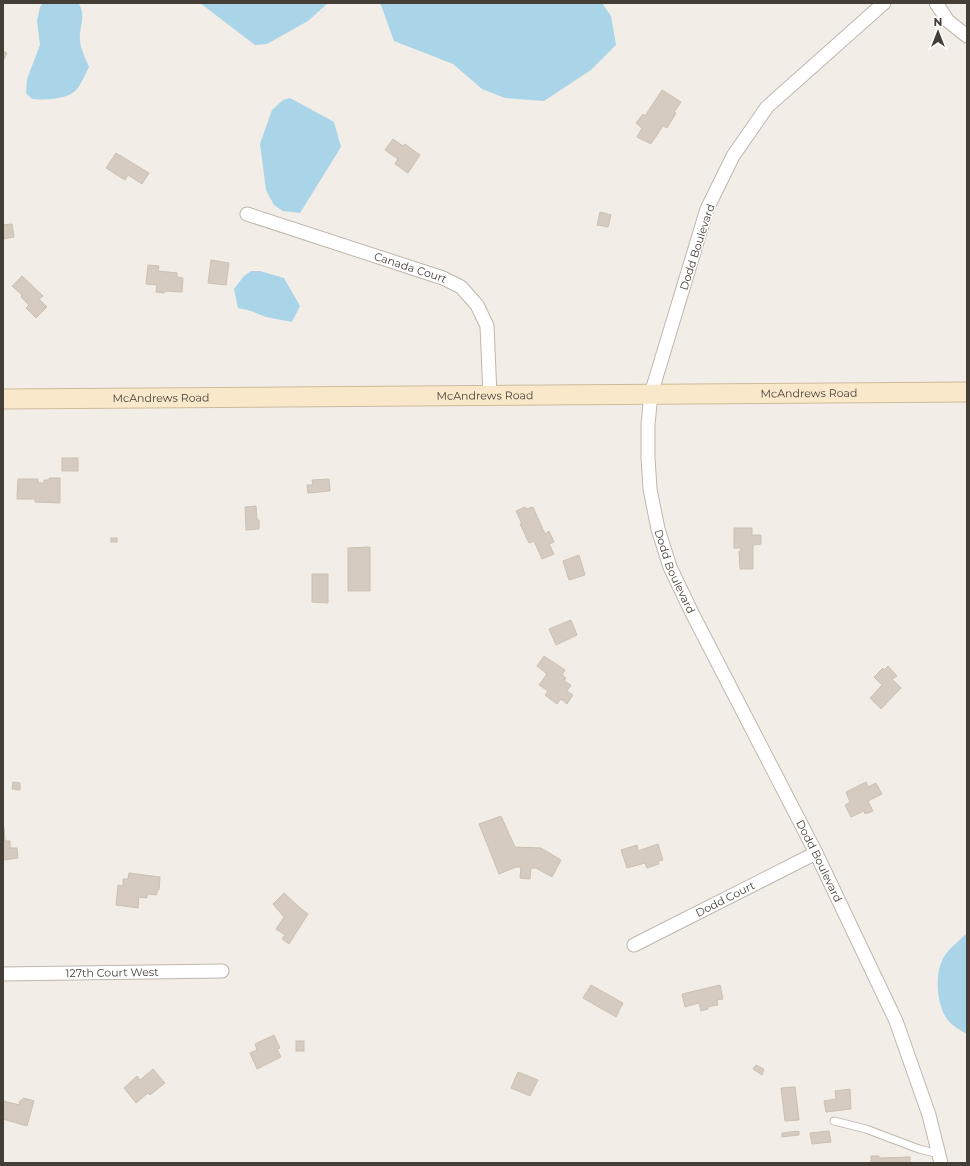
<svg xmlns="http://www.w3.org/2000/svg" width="970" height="1166" viewBox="0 0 970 1166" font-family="Montserrat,sans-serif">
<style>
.water{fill:#aad4e8}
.building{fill:#d5cbc1;stroke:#ccc0b2}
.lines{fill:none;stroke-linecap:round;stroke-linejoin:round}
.lane-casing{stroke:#bfb7ae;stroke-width:9}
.street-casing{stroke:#bfb7ae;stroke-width:15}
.secondary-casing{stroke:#cdbb9b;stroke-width:21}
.lane{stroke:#fff;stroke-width:7}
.street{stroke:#fff;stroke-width:13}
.secondary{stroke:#f9e9ca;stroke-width:19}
.labels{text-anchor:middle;stroke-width:3;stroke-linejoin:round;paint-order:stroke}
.street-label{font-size:11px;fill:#443e37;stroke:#fff}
</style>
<rect width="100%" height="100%" fill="#f2eee7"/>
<g class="water">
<path d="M43,3H78C87,14 79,27 80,40C80,48 86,59 89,67C85,74 82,83 77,89C68,100 45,100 32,99L26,93L27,79L40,45L37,21L40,7Z"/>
<path d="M200,3H328L308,21L267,44L255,45Z"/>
<path d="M378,3H602L611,16L616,45L591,70L544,101L505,98L482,89L453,64L394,41L381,5Z"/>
<path d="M290,98L334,122L341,147L300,213L283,211L274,205L266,190L260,144L272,110L283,100Z"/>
<path d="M251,271H260L284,278L300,306L292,322L266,317L251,311L238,308L234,289L244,276Z"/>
<path d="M967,933V1034C961,1031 951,1025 947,1019C936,1003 934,972 945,955C951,947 960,940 967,933Z"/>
</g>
<g class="building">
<path d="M3,51L7,53L3,61Z"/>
<path d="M662,90L681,102L674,112L676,113L667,128L663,126L651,144L637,137L642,128L636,123L643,114L645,116Z"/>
<path d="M393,139L403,146L405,144L420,155L408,173L395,164L398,159L385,150Z"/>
<path d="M116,153L149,173L142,184L128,175L125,180L106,168Z"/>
<path d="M600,212L611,215L608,227L597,225Z"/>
<path d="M12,224L14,237L3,239V225Z"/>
<path d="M211,260L229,263L226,285L208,283Z"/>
<path d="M148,265L159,266L158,271L177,273V277L183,278L182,292L165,291L164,293L156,292L157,285L146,284Z"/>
<path d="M22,276L43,296L39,299L47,307L36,318L26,308L29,305L21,297L22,295L12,286Z"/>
<rect x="62" y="458" width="16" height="13"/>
<path d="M49,478H60V503L35,502V499H17L18,479H38V483H44V480H49Z"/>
<path d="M329,479L330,491L308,493L307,485H313L312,480Z"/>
<path d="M256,506L257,520H259V529L246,530L245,507Z"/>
<path d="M525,507L526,509L533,507L545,534L549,531L554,542L549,544L554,554L542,559L534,541L529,543L520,524H522L516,511Z"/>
<path d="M734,528H752V535H761V544L753,545V569H740L739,551H741V548H734Z"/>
<rect x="111" y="538" width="6" height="4"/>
<path d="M370,547V591H348V548Z"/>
<path d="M579,555L585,575L569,580L563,561Z"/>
<path d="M312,574H328V603L312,602Z"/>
<path d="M571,620L577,635L556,645L549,629Z"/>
<path d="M544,656L565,670L562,675L566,678L564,681L571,685L567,691L573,695L567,704L561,699L557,704L545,695L548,691L539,685L547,674L537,666Z"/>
<path d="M888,666L897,676L892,679L901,688L881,709L870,698L882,685L874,677L883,668L884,670Z"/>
<path d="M13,782L20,783V790L12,789Z"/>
<path d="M866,782L868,787L876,783L882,794L868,801L873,811L865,814L864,811L851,817L845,805L850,802L846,792Z"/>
<path d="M501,816L515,847L541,848L561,860L552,877L536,868H531L530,879L520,878L521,867H516L499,874L479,824Z"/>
<path d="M3,827H4L5,841H10V848H17L18,858L3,860Z"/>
<path d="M658,844L663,860L658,861L659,864L647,868L645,863L627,868L621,850L637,845L638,851Z"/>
<path d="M129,873L160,877L159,890H157V895L147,894V898L139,897L138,908L116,905L118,885L123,886V879H128Z"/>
<path d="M284,893L298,906L308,914L289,944L282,939L285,935L276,929L284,917L273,904Z"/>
<path d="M591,985L623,1003L616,1017L583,998Z"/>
<path d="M720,985L723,999L717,1000L718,1005L707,1007L708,1009L701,1011L699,1003L685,1007L682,994Z"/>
<path d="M274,1035L280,1048L277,1049L281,1057L257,1069L250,1053L257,1050L255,1044Z"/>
<rect x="296" y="1041" width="8" height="10"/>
<path d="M756,1065L764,1069L762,1075L753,1069Z"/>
<path d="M153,1069L165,1083L150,1095L148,1093L136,1103L124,1088L137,1076L140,1080Z"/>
<path d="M518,1072L538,1080L530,1096L511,1088Z"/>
<path d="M795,1087L799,1120L785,1121L781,1088Z"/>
<path d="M850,1089L851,1109L826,1112L824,1101L836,1099L835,1091Z"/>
<path d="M24,1098L34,1101L27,1126L3,1119V1101L20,1105L19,1102Z"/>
<path d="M799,1131V1135L782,1137V1133Z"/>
<path d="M829,1131L831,1142L812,1144L810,1133Z"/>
<path d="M871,1156H879V1158L910,1157V1163H871Z"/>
</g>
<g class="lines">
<g class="lane-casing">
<path id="lane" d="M834,1121L866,1129L919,1149L939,1154"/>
</g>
<g class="street-casing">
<g id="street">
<path id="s1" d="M884,3L767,107L733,156L707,209L651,394L648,424V458L650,489L658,529L670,567L692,613L816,853L896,1021L929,1115L941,1163"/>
<path d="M936,3L948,21L967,36"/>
<path id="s2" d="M247,214L443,278L461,287L477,305L487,326L490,395"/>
<path id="s3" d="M634,945L816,853"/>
<path id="s4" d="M3,974L222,971"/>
</g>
</g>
<g class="secondary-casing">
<g id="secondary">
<path id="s5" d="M3,399L967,392"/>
</g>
</g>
<use href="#lane" class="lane"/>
<use href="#street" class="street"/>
<use href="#secondary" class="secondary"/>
</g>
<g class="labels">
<g class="street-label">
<text transform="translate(697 247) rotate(-72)" y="4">Dodd Boulevard</text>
<text dy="4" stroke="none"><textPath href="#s2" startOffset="172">Canada Court</textPath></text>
<text dy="4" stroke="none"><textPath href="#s5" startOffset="806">McAndrews Road</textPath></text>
<text dy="4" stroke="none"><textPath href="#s5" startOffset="482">McAndrews Road</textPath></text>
<text dy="4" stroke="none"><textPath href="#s5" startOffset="158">McAndrews Road</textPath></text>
<text dy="4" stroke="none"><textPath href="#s1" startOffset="650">Dodd Boulevard</textPath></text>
<text dy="4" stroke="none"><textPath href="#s1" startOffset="974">Dodd Boulevard</textPath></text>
<text dy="4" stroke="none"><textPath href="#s3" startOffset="102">Dodd Court</textPath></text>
<text dy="4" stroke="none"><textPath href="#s4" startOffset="109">127th Court West</textPath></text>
</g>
</g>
<rect width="970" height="1166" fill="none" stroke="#443e37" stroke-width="8"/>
<g transform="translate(938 32)" stroke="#ffffff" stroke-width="3" paint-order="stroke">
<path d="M0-3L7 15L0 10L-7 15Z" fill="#443e37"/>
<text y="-6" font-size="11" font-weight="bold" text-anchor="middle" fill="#443e37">N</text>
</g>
</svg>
